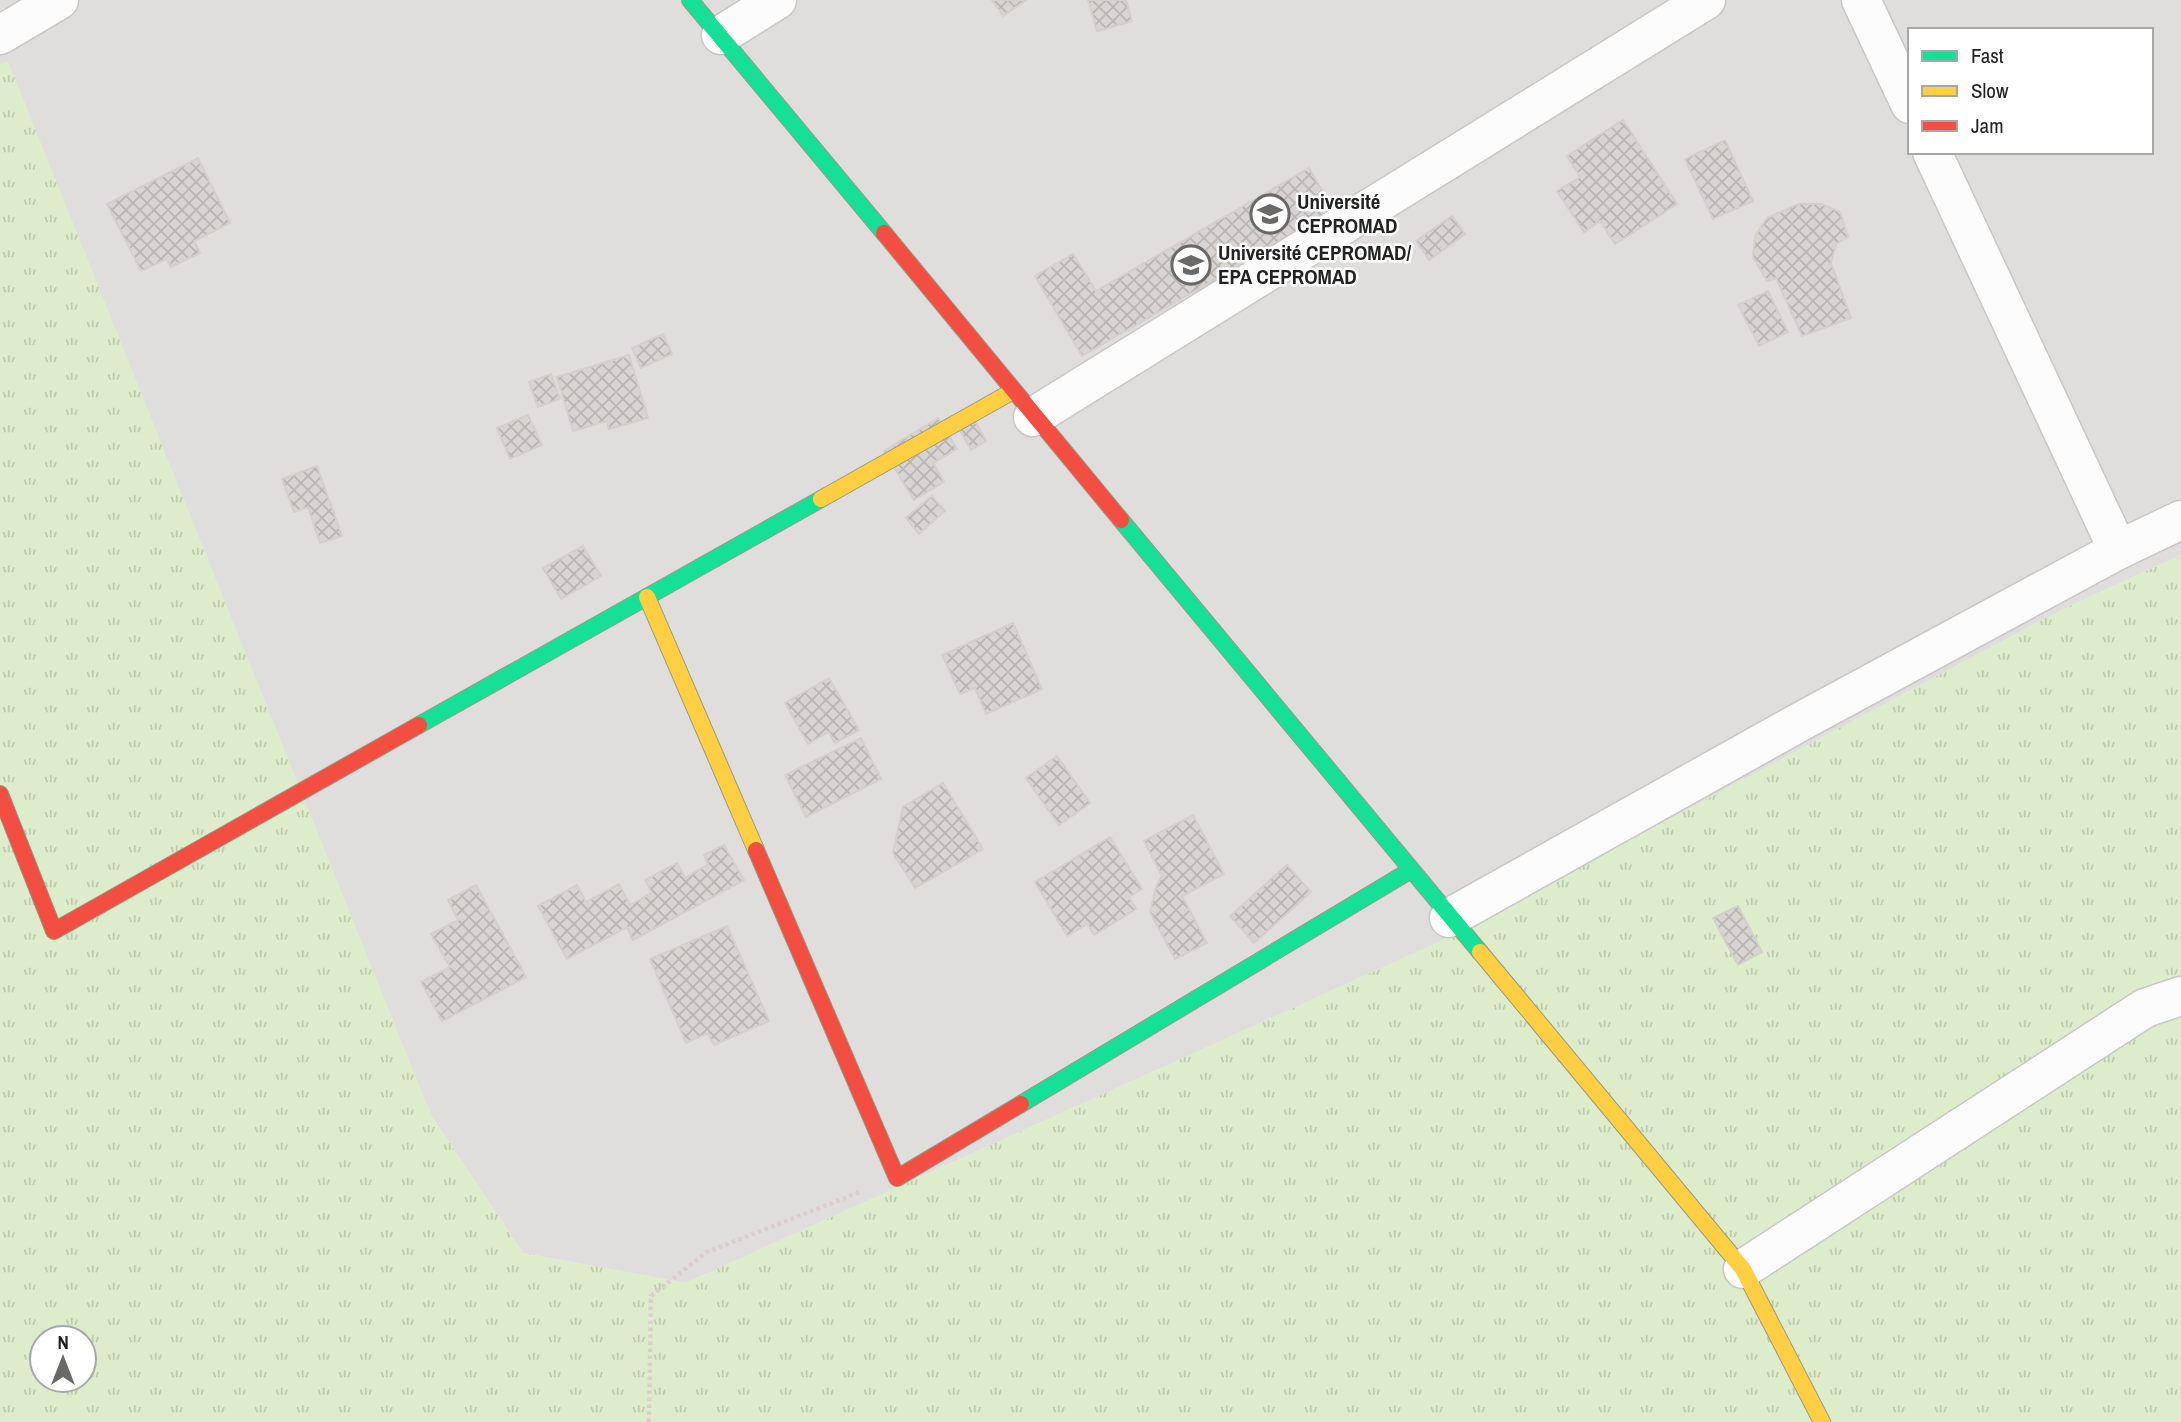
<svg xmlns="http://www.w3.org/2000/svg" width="2181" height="1422" viewBox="0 0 2181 1422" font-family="'Archivo Narrow',sans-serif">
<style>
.residential{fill:#dfdedc;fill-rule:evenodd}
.grass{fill:url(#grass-tufts);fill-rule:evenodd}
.building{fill:url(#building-cross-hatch);stroke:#d3d0cc;stroke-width:2}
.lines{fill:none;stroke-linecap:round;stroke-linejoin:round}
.street-casing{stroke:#c9c8c7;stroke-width:41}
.fast-casing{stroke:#999a82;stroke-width:18}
.slow-casing{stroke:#999a82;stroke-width:18}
.jam-casing{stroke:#999a82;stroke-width:18}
.path{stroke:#dccecd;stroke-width:4.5;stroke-dasharray:3.5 3.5;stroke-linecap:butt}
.street{stroke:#fdfcfc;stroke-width:38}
.fast{stroke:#16e098;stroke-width:16}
.slow{stroke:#ffcf43;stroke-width:16}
.jam{stroke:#f24e42;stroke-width:16}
.labels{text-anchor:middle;stroke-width:5;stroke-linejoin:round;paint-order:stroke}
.poi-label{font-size:21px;font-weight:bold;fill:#222;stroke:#fff;text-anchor:start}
</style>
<defs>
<pattern id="grass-tufts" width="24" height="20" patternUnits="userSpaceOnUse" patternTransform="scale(1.75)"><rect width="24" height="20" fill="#ddeccb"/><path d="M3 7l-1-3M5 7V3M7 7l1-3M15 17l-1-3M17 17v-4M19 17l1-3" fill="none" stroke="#bdcaae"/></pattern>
<pattern id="building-cross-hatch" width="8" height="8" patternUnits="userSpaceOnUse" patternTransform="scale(1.75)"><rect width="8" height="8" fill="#d7d4d2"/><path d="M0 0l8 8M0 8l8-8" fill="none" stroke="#b8b6b4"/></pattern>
</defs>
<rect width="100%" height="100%" fill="#f0eeeb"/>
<path class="residential" d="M0,0H2181V555L2059,611L1439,942L686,1283L523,1253L431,1115L0,65ZM1910,30H2151V152H1910Z"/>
<path class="grass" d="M8,61L431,1115L523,1253L686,1283L1439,942L2059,611L2181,555V1422H0V65ZM42,1338H84V1380H42Z"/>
<g class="building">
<path d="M992,0H1026L1003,16Z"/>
<path d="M1088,0H1126L1132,21L1097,31Z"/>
<path d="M1623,120L1677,204L1615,244L1600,221L1584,232L1557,191L1580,177L1567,156Z"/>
<path d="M1725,140L1753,201L1713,219L1685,159Z"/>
<path d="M198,158L230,223L194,241L200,253L171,267L166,259L141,271L107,204Z"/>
<path d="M1309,168L1334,211L1082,356L1035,276L1073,254L1096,291Z"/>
<path d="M1798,204H1822L1840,212L1848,237L1836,244L1831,263L1851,318L1802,336L1776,278L1767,281L1753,257L1755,236L1767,218Z"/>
<path d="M1452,216L1465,234L1429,260L1416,241Z"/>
<path d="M1768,291L1788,332L1759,346L1738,305Z"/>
<path d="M663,334L672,354L641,368L632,348Z"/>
<path d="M629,355L648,418L609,429L607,421L573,431L557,377Z"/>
<path d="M551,374L560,399L538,407L529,382Z"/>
<path d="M528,415L542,445L510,459L497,428Z"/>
<path d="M938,418L957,449L933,463L944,482L914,500L884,451Z"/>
<path d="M975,421L986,441L971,450L960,430Z"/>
<path d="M317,466L342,536L320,543L308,507L294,512L282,479Z"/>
<path d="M932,496L945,511L919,534L906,518Z"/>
<path d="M583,546L601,576L561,599L543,568Z"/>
<path d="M1013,623L1042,689L986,714L975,688L960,694L942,655Z"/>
<path d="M829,678L859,730L835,743L829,732L808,744L785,703Z"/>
<path d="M861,738L881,779L806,817L785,775Z"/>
<path d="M1057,756L1090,803L1059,825L1026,778Z"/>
<path d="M943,783L983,849L915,888L893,853L903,807Z"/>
<path d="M1193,815L1224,874L1182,896L1207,943L1175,959L1150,912L1156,887L1162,876L1144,841Z"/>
<path d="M1110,837L1142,889L1129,897L1136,909L1094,935L1087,924L1067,936L1035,882Z"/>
<path d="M724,845L744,880L633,940L627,927L567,959L538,906L577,885L586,902L619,884L630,905L652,893L645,880L677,863L685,878L708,864L704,855Z"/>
<path d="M1287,865L1311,892L1254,943L1230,916Z"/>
<path d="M476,885L526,977L442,1021L421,982L450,967L431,934L458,920L448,900Z"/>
<path d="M1738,906L1762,952L1738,965L1713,918Z"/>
<path d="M727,926L769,1021L714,1045L708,1033L686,1043L650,959Z"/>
</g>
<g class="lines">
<g class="street-casing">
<g id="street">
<path d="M1861,0L1910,104"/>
<path d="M0,35L59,0"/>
<path d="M721,35L777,0"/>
<path d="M1932,152L2118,550"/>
<path d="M1033,417L1706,0"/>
<path d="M1449,918L1798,723L2118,550L2181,520"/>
<path d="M1743,1269L2145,1008L2181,996"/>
</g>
</g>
<g class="fast-casing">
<g id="fast">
<path d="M690,0L884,233"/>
<path d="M1121,520L1480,952"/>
<path d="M419,725L821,499"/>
<path d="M1021,1104L1411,870"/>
</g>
</g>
<g class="slow-casing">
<g id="slow">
<path d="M821,499L1013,391"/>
<path d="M647,597L756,850"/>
<path d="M1480,952L1743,1269L1822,1422"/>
</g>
</g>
<g class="jam-casing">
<g id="jam">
<path d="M884,233L1121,520"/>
<path d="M0,794L54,931L419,725"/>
<path d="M756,850L897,1178L1021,1104"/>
</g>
</g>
<path class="path" d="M649,1422L651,1296L707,1252L860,1192"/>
<use href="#street" class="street"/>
<use href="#fast" class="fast"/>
<use href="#slow" class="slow"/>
<use href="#jam" class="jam"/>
</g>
<defs>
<g id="university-ring" transform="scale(2.0125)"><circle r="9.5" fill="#fff" stroke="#6a6968" stroke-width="1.5"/><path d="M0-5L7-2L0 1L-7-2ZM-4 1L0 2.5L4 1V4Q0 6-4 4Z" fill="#6a6968"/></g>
</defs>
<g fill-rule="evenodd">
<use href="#university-ring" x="1270" y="214"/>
<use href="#university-ring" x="1191" y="265"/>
</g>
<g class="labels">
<g class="poi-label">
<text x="1297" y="209">Université<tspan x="1297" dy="24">CEPROMAD</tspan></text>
<text x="1218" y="260">Université CEPROMAD/<tspan x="1218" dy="24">EPA CEPROMAD</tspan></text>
</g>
</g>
<rect x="1908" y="28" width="245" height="126" fill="#ffffff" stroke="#a7a7a7" stroke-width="2"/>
<rect x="1922" y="51" width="35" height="10" fill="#16e098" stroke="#a7a7a7" stroke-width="2"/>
<text x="1971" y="63" font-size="21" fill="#222222">Fast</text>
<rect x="1922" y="86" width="35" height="10" fill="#ffcf43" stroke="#a7a7a7" stroke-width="2"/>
<text x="1971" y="98" font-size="21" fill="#222222">Slow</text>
<rect x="1922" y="121" width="35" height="10" fill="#f24e42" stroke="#a7a7a7" stroke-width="2"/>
<text x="1971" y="133" font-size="21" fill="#222222">Jam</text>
<g transform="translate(63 1359)"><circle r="33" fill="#ffffff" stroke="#a7a7a7" stroke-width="2"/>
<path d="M0-5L12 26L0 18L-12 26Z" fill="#6a6968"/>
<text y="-10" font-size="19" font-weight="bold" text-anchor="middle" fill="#222222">N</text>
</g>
</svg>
